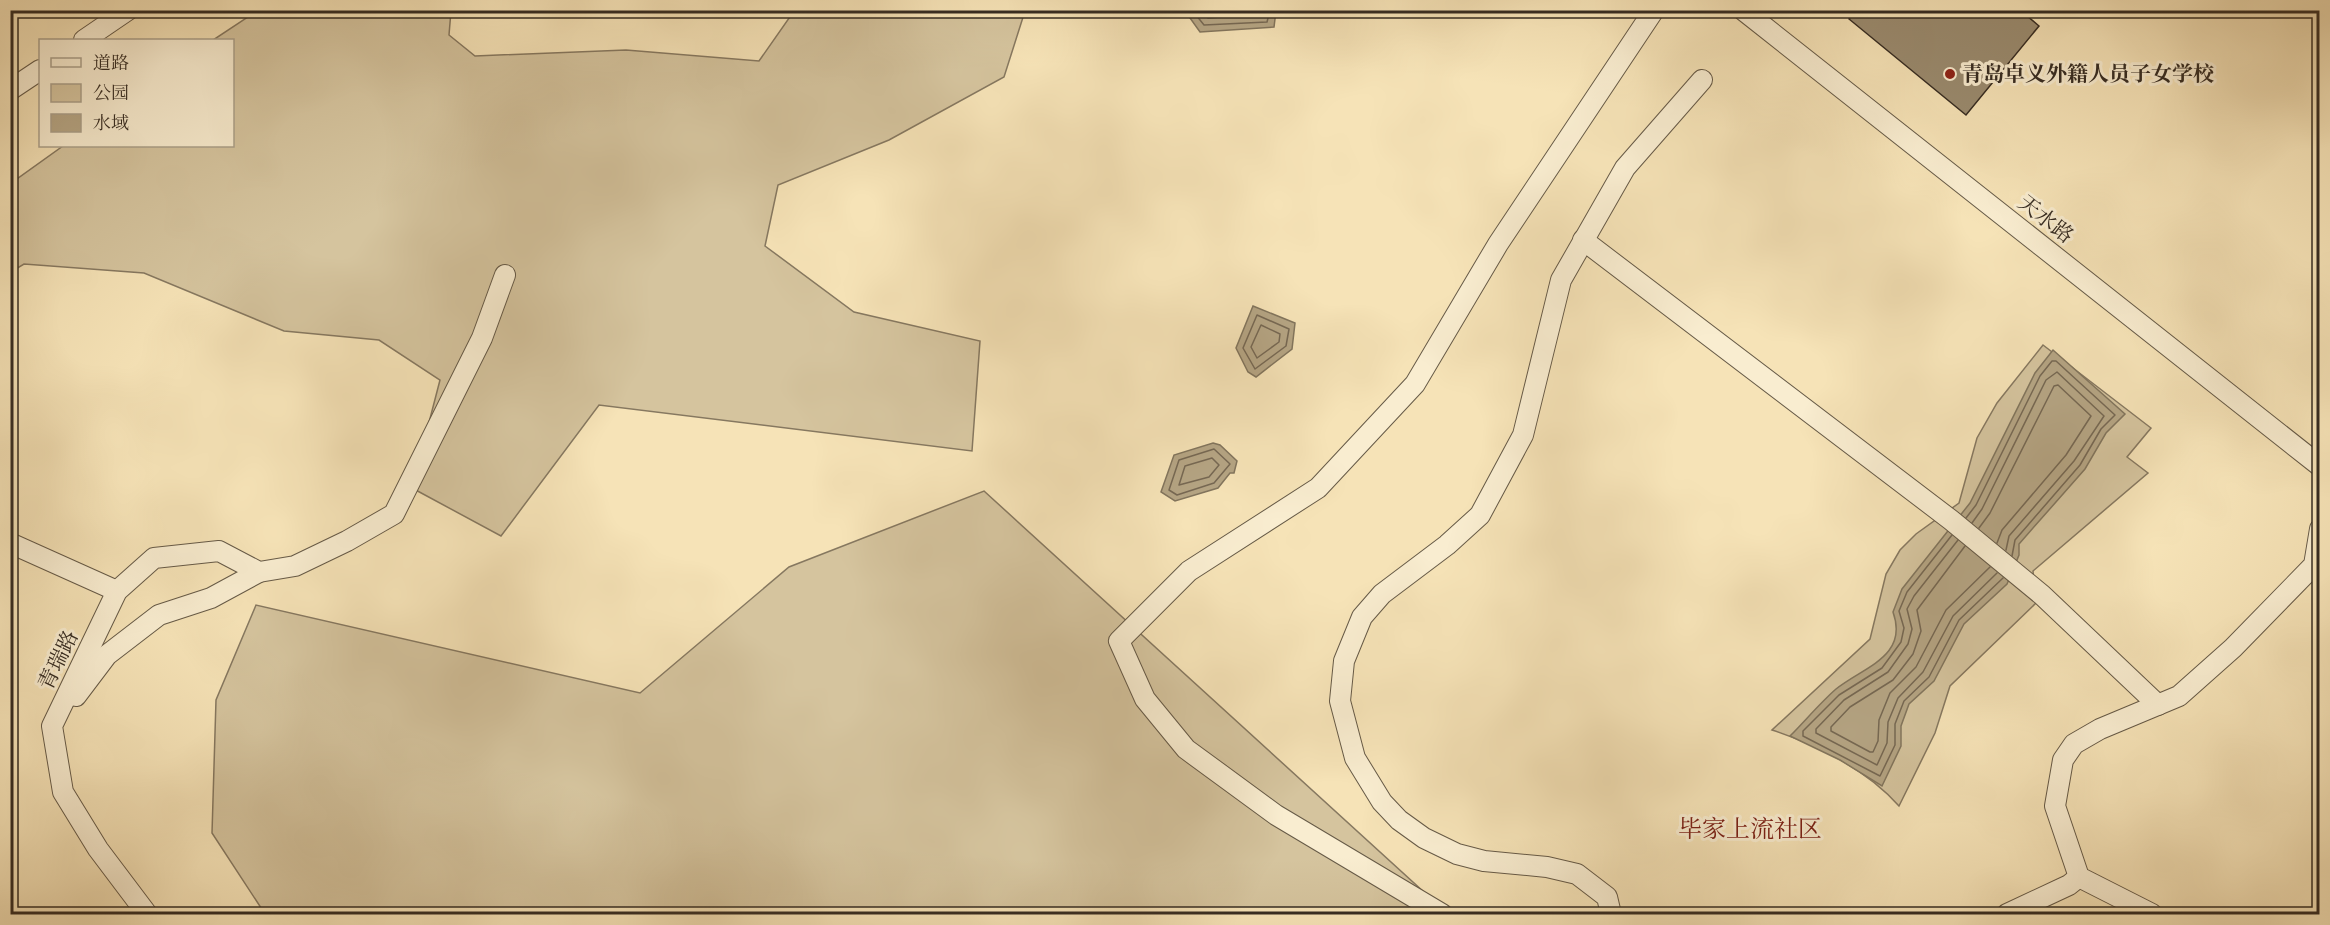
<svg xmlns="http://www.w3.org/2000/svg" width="2330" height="925" viewBox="0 0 2330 925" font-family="'Libre Bodoni','Noto Serif SC',serif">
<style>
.green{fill:#d5c49e;stroke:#867860;stroke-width:1.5}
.water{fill:#b5a584;stroke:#82755d;stroke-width:1.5}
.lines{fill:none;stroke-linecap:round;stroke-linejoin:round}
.shore{stroke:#766853;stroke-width:1.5}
.building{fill:#9a8b6f;stroke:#362c22;stroke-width:1.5}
.minor-casing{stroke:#665a47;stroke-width:22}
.minor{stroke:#f9edd0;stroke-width:20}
.poi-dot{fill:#8f2418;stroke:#f9edd0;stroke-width:2}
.labels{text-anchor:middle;stroke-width:6;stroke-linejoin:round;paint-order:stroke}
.poi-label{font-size:21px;font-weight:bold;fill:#362c22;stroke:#f9edd0;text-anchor:start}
.street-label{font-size:21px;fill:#362c22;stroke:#f9edd0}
.quarter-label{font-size:24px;fill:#7a1f14;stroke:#f9edd0}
</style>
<rect width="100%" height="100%" fill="#f6e3b7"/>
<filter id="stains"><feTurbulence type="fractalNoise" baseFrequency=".00333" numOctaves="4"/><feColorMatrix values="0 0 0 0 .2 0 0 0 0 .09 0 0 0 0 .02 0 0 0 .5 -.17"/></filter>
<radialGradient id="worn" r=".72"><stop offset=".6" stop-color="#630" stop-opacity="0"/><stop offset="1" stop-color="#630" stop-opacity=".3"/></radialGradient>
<g class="green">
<path d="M257,11H451L449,35L475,56L626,50L759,61L794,11H1025L1004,77L889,140L778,185L765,246L854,312L980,341L972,451L599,405L501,536L412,488L440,380L379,340L284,331L144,273L24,264L11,272L10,184L63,146H232V40H213Z"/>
<path d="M2043,345L2151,428L2127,457L2148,473L2033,571L2036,603L1950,686L1935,733L1899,806C1867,770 1818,745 1772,730L1870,639L1886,574L1900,550L1916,534L1959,503L1977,438L1997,403Z"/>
<path d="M984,491L1448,914H265L212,833L216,700L256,605L640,693L789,567Z"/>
</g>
<g class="water">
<path d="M1185,11H1276L1274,27L1200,32Z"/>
<path d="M1253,306L1295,323L1292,349L1256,377L1248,372L1236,348Z"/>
<path d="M2053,350L2125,414L2106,433L2085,469L2019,544V555L2007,584L1964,624L1934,681L1909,704L1901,726V746L1882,786L1840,760L1790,736C1805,721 1820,703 1836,689C1863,667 1909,657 1893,612L1902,589L1970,503L2035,373Z"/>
<path d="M1213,443L1220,445L1237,461L1234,473H1230L1218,488L1175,501L1161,492L1174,455Z"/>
</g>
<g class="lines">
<g class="shore">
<path d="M1192,10L1204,25L1267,22L1270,10"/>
<path d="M1201,10L1208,18L1260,14L1263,10"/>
<path d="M1257,315L1289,329L1286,346L1255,369L1243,348Z"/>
<path d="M1261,325L1280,334L1279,342L1257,358L1251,347Z"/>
<path d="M1214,449L1230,464L1214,483L1177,495L1169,490L1179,460Z"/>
<path d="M1212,458L1219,465L1209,477L1179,485L1185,466Z"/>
<path d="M1966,518L1976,505L2040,376L2052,361H2056L2115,415L2101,429L2080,465L2015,540L2012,556"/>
<path d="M1972,523L1982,509L2046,380L2057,372L2104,416L2074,461L2009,536L2006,550"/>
<path d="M1979,528L1990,513L2054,386L2058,385L2091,416L2066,455L2002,530L1997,543"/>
<path d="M1952,535L1907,592L1899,611L1904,628L1901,642L1882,668L1839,695L1803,731V736L1880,776L1895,745V724L1904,701L1929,677L1959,620L2003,578"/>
<path d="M1958,540L1914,596L1907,609L1912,629L1908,644L1888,672L1844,700L1816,729V733L1877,765L1887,743L1888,722L1898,698L1923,672L1953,616L1997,573"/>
<path d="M1965,546L1917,610L1921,631L1913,654L1893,680L1850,707L1831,727V731L1870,752H1873L1878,741L1879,720L1890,693L1916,667L1946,610L1990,567"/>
</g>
</g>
<path class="building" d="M1856,10H2020L2039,26L1966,115L1849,19Z"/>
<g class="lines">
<g class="minor-casing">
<g id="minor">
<path d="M1743,10L2320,466"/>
<path d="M84,40L128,10"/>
<path d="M10,90L40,70"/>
<path d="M1583,240L1951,520L2042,595L2158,705"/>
<path d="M10,543L117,591"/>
<path d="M76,696L107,655L159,615L211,598L259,572"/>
<path d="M147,914L98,849L63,792L52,726L117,591L154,558L219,551L259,572L295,566L347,541L394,514L482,338L505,275"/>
<path d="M1442,914L1276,815L1186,749L1145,699L1119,641L1189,571L1318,488L1415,384L1498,244L1654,10"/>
<path d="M1611,914L1607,897L1577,874L1547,867L1484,861L1457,854L1424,838L1399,820L1382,802L1355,758L1340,701L1344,661L1362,617L1382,594L1447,545L1480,515L1523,435L1561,280L1625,168L1702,80"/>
<path d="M2007,914L2069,885L2079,877"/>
<path d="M2152,914L2079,877L2055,806L2063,760L2074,744L2100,729L2179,696L2233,648L2314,565L2320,529"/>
</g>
</g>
<use href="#minor" class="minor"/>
</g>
<circle class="poi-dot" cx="1950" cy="74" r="6"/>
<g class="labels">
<g class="poi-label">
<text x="1962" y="81">青岛卓义外籍人员子女学校</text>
</g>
<g class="street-label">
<text transform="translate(2046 219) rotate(38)" y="7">天水路</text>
<text transform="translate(58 660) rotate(-64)" y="7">青瑞路</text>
</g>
<g class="quarter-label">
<text x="1750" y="837">毕家上流社区</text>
</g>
</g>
<rect width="2330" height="925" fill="none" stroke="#f6e3b7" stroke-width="36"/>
<rect x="12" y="12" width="2306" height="901" fill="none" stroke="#362c22" stroke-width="3"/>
<rect x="18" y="18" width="2294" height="889" fill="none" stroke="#362c22" stroke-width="1.5"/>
<rect x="39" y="39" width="195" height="108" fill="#f9edd0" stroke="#aba08a" stroke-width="1.5"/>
<rect x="51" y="58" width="30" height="9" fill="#f9edd0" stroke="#aba08a" stroke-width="1.5"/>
<text x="93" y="69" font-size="18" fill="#362c22">道路</text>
<rect x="51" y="84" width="30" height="18" fill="#d5c49e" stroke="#aba08a" stroke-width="1.5"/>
<text x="93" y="99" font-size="18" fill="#362c22">公园</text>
<rect x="51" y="114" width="30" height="18" fill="#b5a584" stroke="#aba08a" stroke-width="1.5"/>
<text x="93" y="129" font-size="18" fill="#362c22">水域</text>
<rect width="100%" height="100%" filter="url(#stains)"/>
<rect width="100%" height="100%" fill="url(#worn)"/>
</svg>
